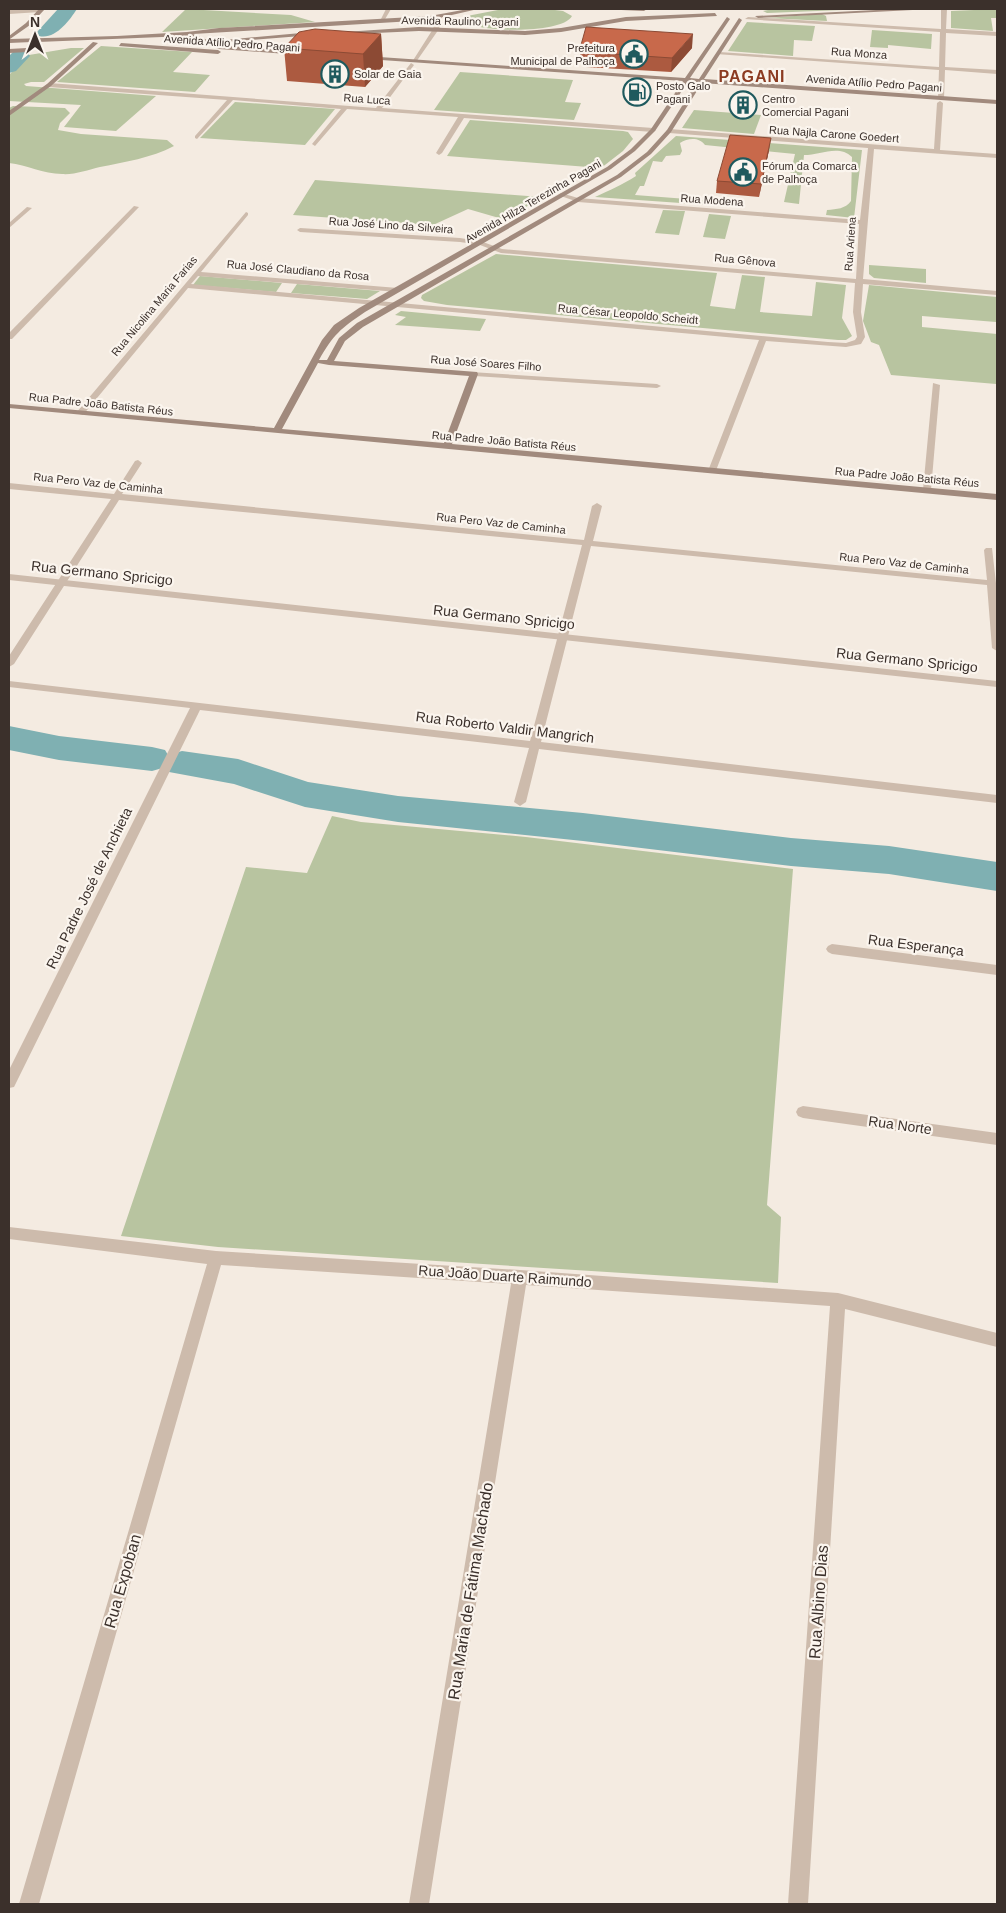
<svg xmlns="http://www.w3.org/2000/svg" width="1006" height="1913" viewBox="0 0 1006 1913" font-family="Helvetica,sans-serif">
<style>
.green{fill:#b8c4a0}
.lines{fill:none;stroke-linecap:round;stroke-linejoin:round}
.river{fill:#7fb0b2;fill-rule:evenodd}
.minor{fill:#cdbbac;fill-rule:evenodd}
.tertiary{fill:#cdbbac;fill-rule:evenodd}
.secondary{fill:#a18a7d;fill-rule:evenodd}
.wall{fill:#ac5a40}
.shaded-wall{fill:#8c4a34}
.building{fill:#c8694b;stroke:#8c4a34}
.labels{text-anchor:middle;stroke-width:4.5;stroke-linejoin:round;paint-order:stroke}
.far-street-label{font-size:11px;fill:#3b302b;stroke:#fbf5ee}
.far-poi-label{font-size:11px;fill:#3b302b;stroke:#fbf5ee;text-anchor:start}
.street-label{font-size:14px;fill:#3b302b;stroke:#fbf5ee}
.far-district-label{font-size:16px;font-weight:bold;letter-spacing:1px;fill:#8c3b22;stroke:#fbf5ee}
.near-street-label{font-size:16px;fill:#3b302b;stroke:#fbf5ee}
</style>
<rect width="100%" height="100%" fill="#f4ebe1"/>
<g class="green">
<path d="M186,9L291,15L315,22L162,32Z"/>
<path d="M503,9L555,10L563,11L572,16C563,34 478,33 464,21L467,16Z"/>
<path d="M773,9H868L767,13L763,11Z"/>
<path d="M997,9V18H991L993,31L951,28V11Z"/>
<path d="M822,14L826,16L827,21L767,18Z"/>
<path d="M747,22L815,26L812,41L794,40L793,56L728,51Z"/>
<path d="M872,30L932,34L931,49L888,45V48L870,47Z"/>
<path d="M101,46L192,52L173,72L210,75L195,92L57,82Z"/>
<path d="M71,48H84L44,82H31L24,84L26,86L156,96L116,131L64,127L81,105L9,101V75L29,55Z"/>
<path d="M460,72L573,80L565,102L581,103L574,120L434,110Z"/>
<path d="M235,102L335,109L305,145L200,138Z"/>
<path d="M13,106L65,108L70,113L60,123L58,130L81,134L167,140L174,146C151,158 125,162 100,167C88,170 74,175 62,174C43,174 27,165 9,163V108Z"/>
<path d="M694,110L761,115L754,134L682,128Z"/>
<path d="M470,120L623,131L628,132L633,139L623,151L601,168L447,156Z"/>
<path d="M676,136L862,150L854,218L826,215L827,210C837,209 845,209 851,201L852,157C839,144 820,155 804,155L799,204L784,202L795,154L705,145C699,137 688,138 680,143L682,151L680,155L666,156L662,162L653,161L644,186H640L635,195L739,203L738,207L595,197C610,190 622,185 636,176L635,173Z"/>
<path d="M315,180L541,197L506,220L468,209L433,225L293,215Z"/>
<path d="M663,210L685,211L679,235L655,233Z"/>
<path d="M709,214L731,216L725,239L703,237Z"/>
<path d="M496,254L717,273L710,306L735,309L742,275L765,277L760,312L812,316L816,282L846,285L842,318L852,336L846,340H838L447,305L424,301L421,298L422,295Z"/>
<path d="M869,265L926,269V283L874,278L869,274Z"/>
<path d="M200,276L282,283L276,292L193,285Z"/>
<path d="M297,284L380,291L367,299L291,293Z"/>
<path d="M869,285L997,297V321L996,322L922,316V327L997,334L996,384L891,375L879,345L871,342L863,321Z"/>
<path d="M401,311L486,319L480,331L395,325L406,317L395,315Z"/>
<path d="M332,816L361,822L526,837L793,869L767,1205L781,1217L778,1283L218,1247L121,1236L246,867L307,873Z"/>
</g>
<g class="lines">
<g class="river">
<path d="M58,9H77C69,21 55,40 39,36L37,32Z"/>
<path d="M20,50L27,52L30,56L16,71L9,73V56L13,52Z"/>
<path d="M9,726L59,736L152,747L165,750L168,755L182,751L238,759L308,782L398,796L583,813L791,838L889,846L997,862V891L889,874L791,866L583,841L398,822L305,807L234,784L169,772L166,767L152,771L59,760L9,750Z"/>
</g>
<g class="minor">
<path d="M42,9L40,12L9,14V10Z"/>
<path d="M386,9H391L384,21H380Z"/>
<path d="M941,9H947L946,29L997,32V36L946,33L945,67L997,70V74L945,70L944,98L941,100L938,98L939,70L716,54L719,52L939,67L940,32L745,19L748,17L941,29Z"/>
<path d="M437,16L442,17L439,29L416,62H412L433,29Z"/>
<path d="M411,63L414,65L382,108L653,128L656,130L653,132L464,118L442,153L439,155L436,153L458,117L347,109L315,146L312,144L341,109L233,100L197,139L195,138V136L227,100L49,87L46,85L49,83L376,108Z"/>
<path d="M940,101L943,103L940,150L997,154V158L874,149L863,279L997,291V295L863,284L861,312L865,337L861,344L846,347L766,341L715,473L708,471L759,340L188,288L83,415L76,413L246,212L248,213V215L201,272L398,288L402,290L398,292L198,276L191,284L828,342L846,343L855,340L857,337L853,312L855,283L501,253L480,245L460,242L300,232L297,230L300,228L460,238L483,242L502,249L856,279L859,224L578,202L558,195L561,193L578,198L860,220L868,148L669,133L666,131L669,129L934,149L937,103Z"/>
<path d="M134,206L139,207L12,339H9V333Z"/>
<path d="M27,207L32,208L9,228V223Z"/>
<path d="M471,372L657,384L661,386L657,388L474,376H471Z"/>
<path d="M933,383L940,385L931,490L927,493L923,490Z"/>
<path d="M138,460L142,463L122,494L584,540L592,506L597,503L602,506L593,541L987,580L984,550L986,548H992L997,592V651L992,648L987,585L591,546L541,742L997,795V803L539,749L526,802L520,806L514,802L529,748L200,710L16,1083L14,1087L9,1088V1070L190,708L9,687V681L530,741L582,545L119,500L14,664L9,667V656L111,499L9,489V483L114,494L135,461Z"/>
<path d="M832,944L997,965V975L832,954L828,952L826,949L828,946Z"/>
<path d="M803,1106L997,1133V1145L803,1118L798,1116L796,1112L798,1108Z"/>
<path d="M9,1227L216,1251L520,1270L838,1293L997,1333V1347L845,1309L808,1904H788L830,1306L526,1285L429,1904H409L511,1284L221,1265L39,1904H19L207,1264L9,1239Z"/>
</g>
<path class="tertiary" d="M9,574L997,681V687L9,580Z"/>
<g class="secondary">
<path d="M39,9H45L30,25L10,39L117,36L187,32L219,28L430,16L468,9H478L430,20L193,34L219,45L302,52L300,55L219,49L187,36L38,42L39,45L28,52L9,53V49L27,48L34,44L32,42L9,43V36L26,23Z"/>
<path d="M599,9H647L644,11Z"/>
<path d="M896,9H932L758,18L755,16Z"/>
<path d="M715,13L717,16L626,21L561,32L525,35L419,31L332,35L329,33L419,27L525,31L561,28L626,17Z"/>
<path d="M727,17L730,19L690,78L699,79L739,18L742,20L704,79L997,100V104L702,83L671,132L651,154L621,177L363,327L345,341L334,361L477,372L478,374L452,444L997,494V500L9,408V404L274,428L322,340L334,325L359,308L607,167L631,149L651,129L683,81L367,59L365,56L685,78ZM688,82H697L667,130L647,152L617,175L357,323L339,338L327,360H319C333,335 341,328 365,312L611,169L635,151L655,131ZM318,363L329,365L469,376L444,443L282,429Z"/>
<path d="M312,32L314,35L215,43L212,41Z"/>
<path d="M93,42L98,43L51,86L9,116V111L47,84Z"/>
<path d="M121,43L218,50L221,52L218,54L119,46Z"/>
</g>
</g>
<g class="wall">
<path d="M381,34L383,66L365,87L287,81L284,48Z"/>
<path d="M581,45L692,48L671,72L585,67V60H580Z"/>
<path d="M769,150L759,197L716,193L717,181Z"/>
</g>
<g class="shaded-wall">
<path d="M381,34L383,66L365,87L363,54Z"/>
<path d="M693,34L692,48L671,72L672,58Z"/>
<path d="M771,138L769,150L759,197L761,184Z"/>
</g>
<g class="building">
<path d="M586,27L693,34L672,58L585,52L589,45H581Z"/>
<path d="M315,29L381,34L363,54L284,48L299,32Z"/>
<path d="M730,135L771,138L761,184L717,181Z"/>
</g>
<defs>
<g id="civic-ring" transform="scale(1.4375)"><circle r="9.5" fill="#fbf5ee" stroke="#1f5a5e" stroke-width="1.5"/><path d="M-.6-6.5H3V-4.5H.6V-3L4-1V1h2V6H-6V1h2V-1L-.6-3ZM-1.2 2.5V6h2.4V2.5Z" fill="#1f5a5e"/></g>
<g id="building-ring" transform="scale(1.4375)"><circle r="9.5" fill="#fbf5ee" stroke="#1f5a5e" stroke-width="1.5"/><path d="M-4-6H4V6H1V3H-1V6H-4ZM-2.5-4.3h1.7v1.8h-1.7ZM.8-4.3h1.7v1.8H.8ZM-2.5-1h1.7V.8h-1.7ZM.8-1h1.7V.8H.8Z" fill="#1f5a5e"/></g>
<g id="fuel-ring" transform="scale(1.4375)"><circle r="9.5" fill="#fbf5ee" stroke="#1f5a5e" stroke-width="1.5"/><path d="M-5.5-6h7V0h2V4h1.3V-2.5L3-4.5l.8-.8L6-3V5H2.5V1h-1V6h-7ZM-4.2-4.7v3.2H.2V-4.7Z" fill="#1f5a5e"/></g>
</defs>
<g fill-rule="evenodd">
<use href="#civic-ring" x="634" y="54"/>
<use href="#building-ring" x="335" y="74"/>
<use href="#fuel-ring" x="637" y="92"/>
<use href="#building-ring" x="743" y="105"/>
<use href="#civic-ring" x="743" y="172"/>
</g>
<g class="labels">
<g class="far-street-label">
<text transform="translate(460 21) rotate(1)" y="4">Avenida Raulino Pagani</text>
<text transform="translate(232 43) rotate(4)" y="4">Avenida Atílio Pedro Pagani</text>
<text transform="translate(859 53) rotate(4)" y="4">Rua Monza</text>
<text transform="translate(874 83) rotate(4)" y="4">Avenida Atílio Pedro Pagani</text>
<text transform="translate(367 99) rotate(4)" y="4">Rua Luca</text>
<text transform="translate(834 134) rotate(4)" y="4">Rua Najla Carone Goedert</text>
<text transform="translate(712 200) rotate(4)" y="4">Rua Modena</text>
<text transform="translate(533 201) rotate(-30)" y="4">Avenida Hilza Terezinha Pagani</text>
<text transform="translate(391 225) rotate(4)" y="4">Rua José Lino da Silveira</text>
<text transform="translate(850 244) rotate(-86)" y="4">Rua Ariena</text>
<text transform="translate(745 260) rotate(5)" y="4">Rua Gênova</text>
<text transform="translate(298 270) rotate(5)" y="4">Rua José Claudiano da Rosa</text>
<text transform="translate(154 306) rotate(-50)" y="4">Rua Nicolina Maria Farias</text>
<text transform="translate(628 314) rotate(5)" y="4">Rua César Leopoldo Scheidt</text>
<text transform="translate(486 363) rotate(4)" y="4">Rua José Soares Filho</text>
<text transform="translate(101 404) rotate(6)" y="4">Rua Padre João Batista Réus</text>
<text transform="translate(504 441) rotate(5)" y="4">Rua Padre João Batista Réus</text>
<text transform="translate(907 477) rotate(5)" y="4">Rua Padre João Batista Réus</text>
<text transform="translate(98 483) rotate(6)" y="4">Rua Pero Vaz de Caminha</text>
<text transform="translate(501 523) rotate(6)" y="4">Rua Pero Vaz de Caminha</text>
<text transform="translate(904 563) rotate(6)" y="4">Rua Pero Vaz de Caminha</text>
</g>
<g class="far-poi-label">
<text x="615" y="52" text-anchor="end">Prefeitura<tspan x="615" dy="13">Municipal de Palhoça</tspan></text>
<text x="354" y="78">Solar de Gaia</text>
<text x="656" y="90">Posto Galo<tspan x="656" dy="13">Pagani</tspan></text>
<text x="762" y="103">Centro<tspan x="762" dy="13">Comercial Pagani</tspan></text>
<text x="762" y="170">Fórum da Comarca<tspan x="762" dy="13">de Palhoça</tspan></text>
</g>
<g class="street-label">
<text transform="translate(102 573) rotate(6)" y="5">Rua Germano Spricigo</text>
<text transform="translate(504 617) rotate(6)" y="5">Rua Germano Spricigo</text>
<text transform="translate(907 660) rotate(6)" y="5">Rua Germano Spricigo</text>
<text transform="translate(505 727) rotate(7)" y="5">Rua Roberto Valdir Mangrich</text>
<text transform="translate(89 888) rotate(-64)" y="5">Rua Padre José de Anchieta</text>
<text transform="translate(916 945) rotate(7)" y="5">Rua Esperança</text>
<text transform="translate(900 1125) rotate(8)" y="5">Rua Norte</text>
<text transform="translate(505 1276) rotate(4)" y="5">Rua João Duarte Raimundo</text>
</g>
<g class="far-district-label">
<text x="752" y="82">PAGANI</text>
</g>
<g class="near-street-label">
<text transform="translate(122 1581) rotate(-74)" y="6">Rua Expoban</text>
<text transform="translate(470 1591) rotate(-81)" y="6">Rua Maria de Fátima Machado</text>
<text transform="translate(818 1602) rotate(-86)" y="6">Rua Albino Dias</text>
</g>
</g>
<rect width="1006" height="1913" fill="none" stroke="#3b302b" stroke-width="20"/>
<g transform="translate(35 35)" stroke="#fbf5ee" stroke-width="4" paint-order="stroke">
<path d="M0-4L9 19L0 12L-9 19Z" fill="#3b302b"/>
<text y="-8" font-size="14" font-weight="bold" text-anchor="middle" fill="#3b302b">N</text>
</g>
</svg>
